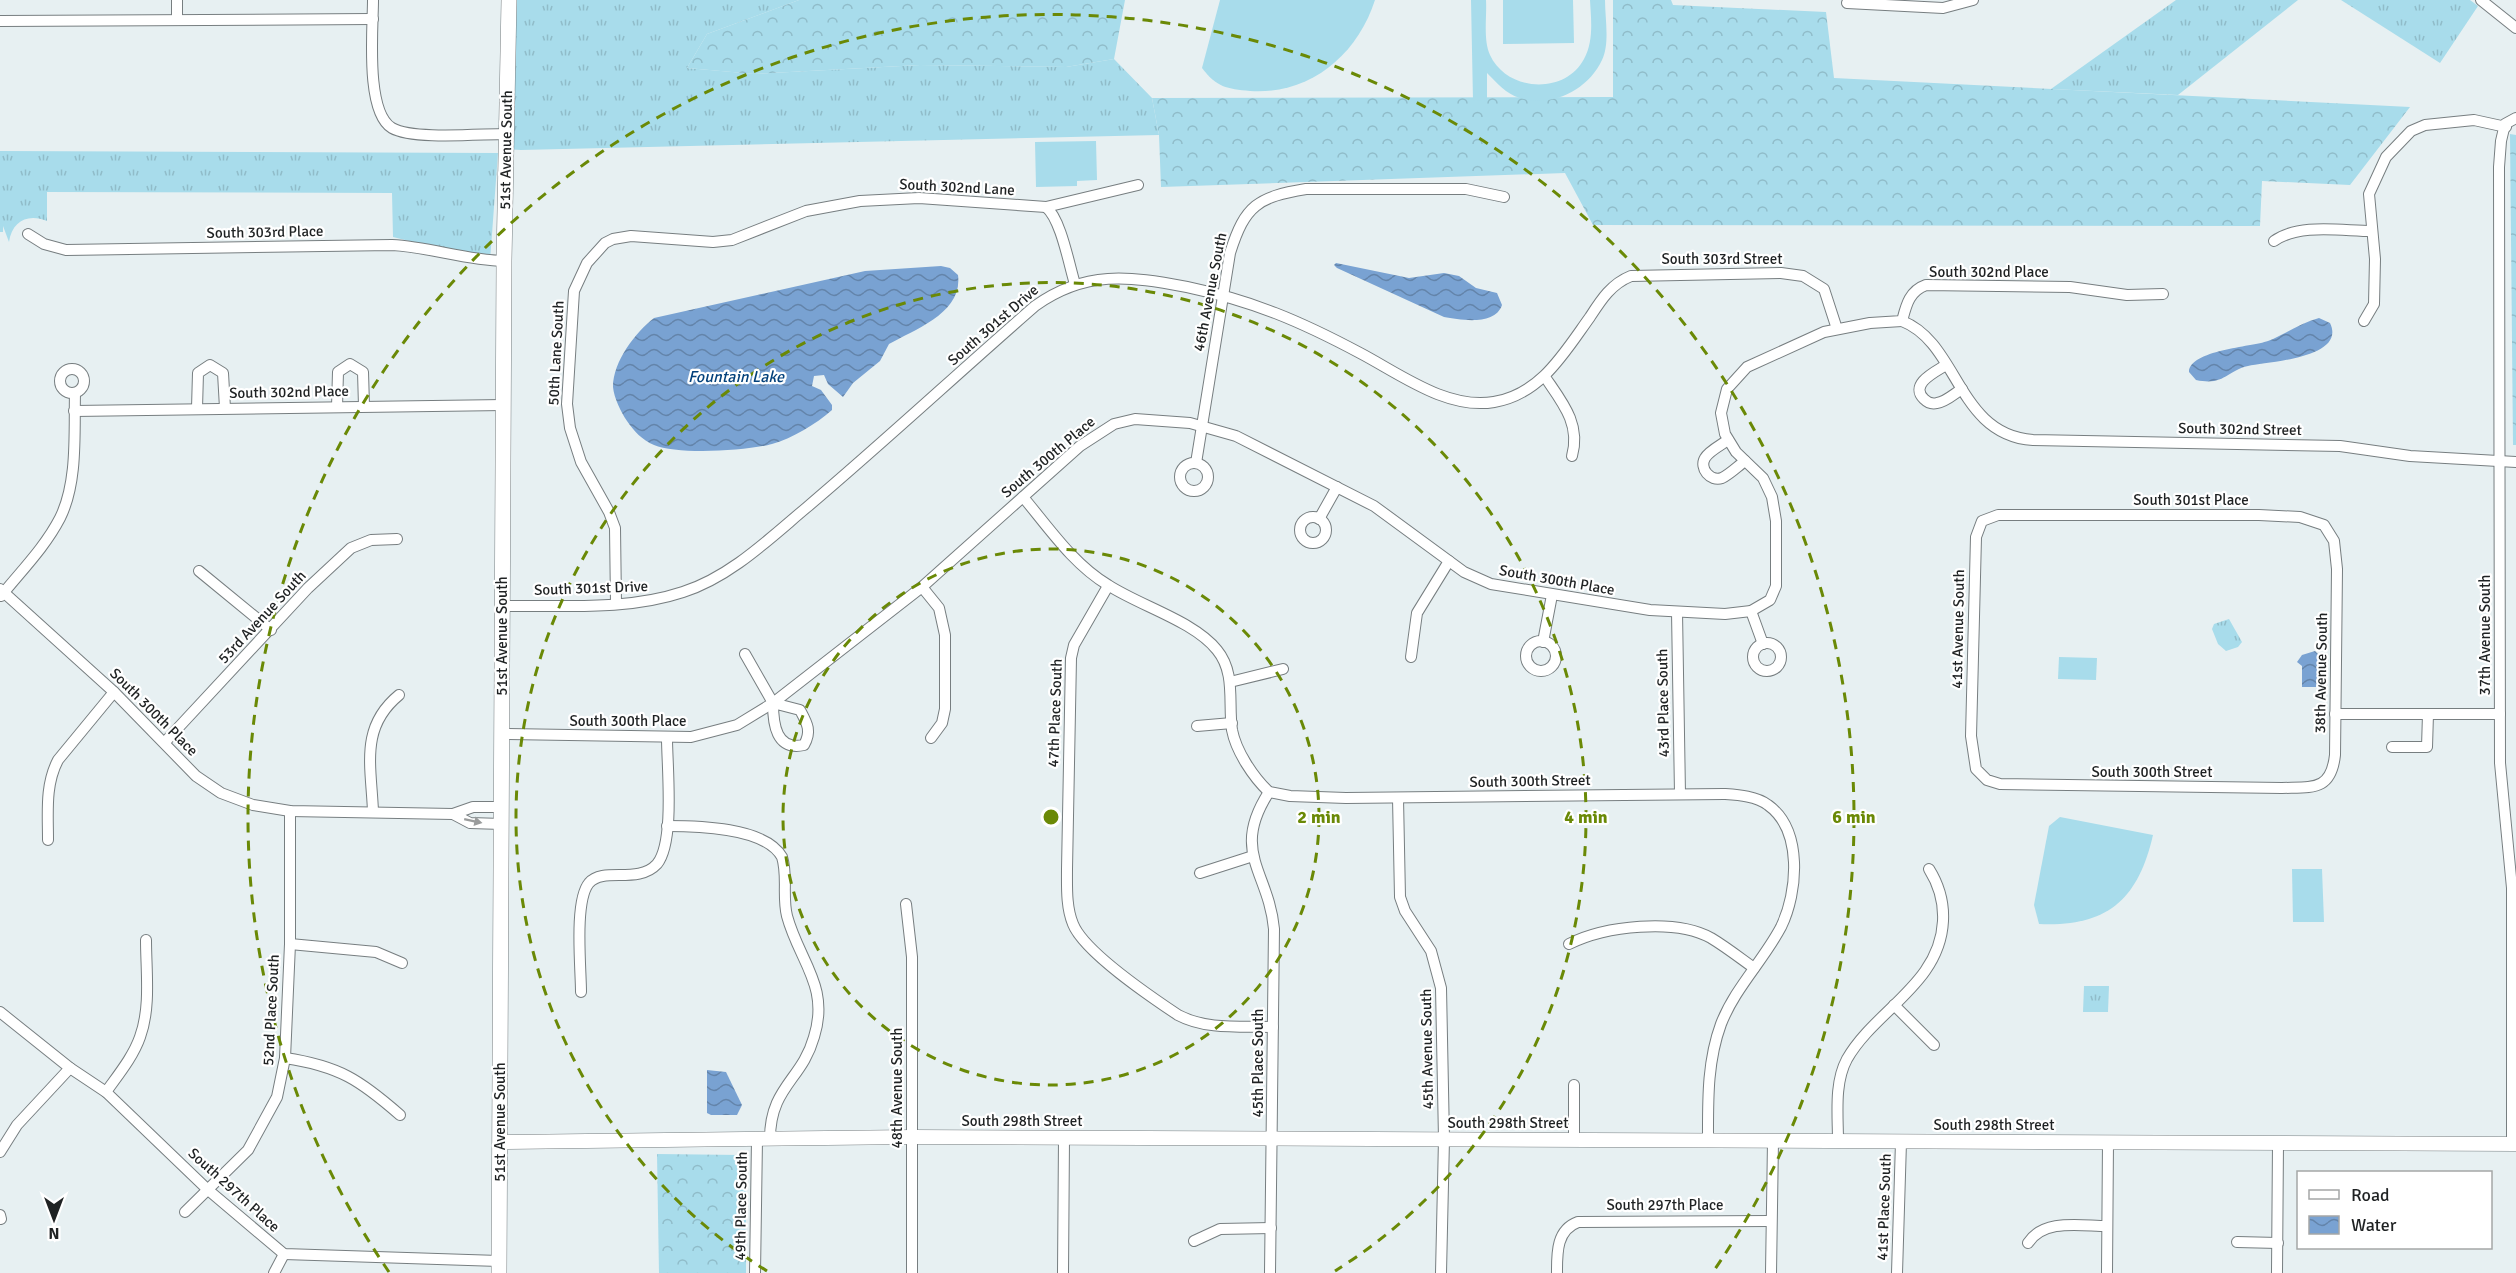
<svg xmlns="http://www.w3.org/2000/svg" width="2516" height="1273" viewBox="0 0 2516 1273" font-family="Signika,sans-serif">
<style>
.grass{fill:url(#grass-tufts)}
.forest{fill:url(#forest-crowns)}
.garden{fill:#a8dceb}
.water{fill:url(#water-waves)}
.lines{fill:none;stroke-linecap:round;stroke-linejoin:round}
.minor-casing{stroke:#777e80;stroke-width:12}
.tertiary-casing{stroke:#777e80;stroke-width:15}
.secondary-casing{stroke:#777e80;stroke-width:16}
.minor{stroke:#fff;stroke-width:10}
.tertiary{stroke:#fff;stroke-width:14}
.secondary{stroke:#fff;stroke-width:15}
.oneway{fill:#9a9c9c}
.ring{fill:none;stroke:#6a8906;stroke-width:3;stroke-dasharray:10 8}
.labels{text-anchor:middle;stroke-width:4.5;stroke-linejoin:round;paint-order:stroke}
.street-label{font-size:15px;fill:#1f2223;stroke:#fff}
.water-label{font-size:16px;font-style:italic;fill:#03417b;stroke:#fff}
.centre{fill:#6a8906;stroke:#fff;stroke-width:3}
.ring-label{font-size:18px;text-anchor:middle;font-weight:bold;fill:#6a8906;stroke:#fff;stroke-width:4.5;stroke-linejoin:round;paint-order:stroke}
</style>
<defs>
<pattern id="grass-tufts" width="24" height="20" patternUnits="userSpaceOnUse" patternTransform="scale(1.5)"><rect width="24" height="20" fill="#a8dceb"/><path d="M3 7l-1-3M5 7V3M7 7l1-3M15 17l-1-3M17 17v-4M19 17l1-3" fill="none" stroke="#90bcc9"/></pattern>
<pattern id="forest-crowns" width="20" height="18" patternUnits="userSpaceOnUse" patternTransform="scale(1.5)"><rect width="20" height="18" fill="#a8dceb"/><path d="M2 6a3 3 0 1 1 6 0M12 15a3 3 0 1 1 6 0" fill="none" stroke="#90bcc9"/></pattern>
<pattern id="water-waves" width="16" height="10" patternUnits="userSpaceOnUse" patternTransform="scale(1.5)"><rect width="16" height="10" fill="#79a2d2"/><path d="M0 5q4-4 8 0t8 0" fill="none" stroke="#6384aa"/></pattern>
</defs>
<rect width="100%" height="100%" fill="#e7f0f2"/>
<g class="grass">
<path d="M509,0H799L707,34L687,68L755,74L920,65L1066,67L1114,59L1152,98L1159,135L521,150L505,149Z"/>
<path d="M2176,0H2298L2178,95L2051,89Z"/>
<path d="M2341,0H2470L2478,6L2440,63Z"/>
<path d="M0,151L498,153L490,261L393,237L392,193L47,192V221C28,213 12,221 9,242L3,226V232H0Z"/>
<path d="M2229,619L2242,642L2238,647L2226,651L2218,644L2212,629L2214,624Z"/>
<path d="M2084,986H2109L2108,1012H2083Z"/>
</g>
<g class="forest">
<path d="M799,0H1125L1114,59L1066,67L920,65L754,74L687,68L707,34Z"/>
<path d="M1613,0H1671L1673,5L1826,12L1834,78L2410,107L2350,185L2262,181L2260,226L1593,225L1565,173L1161,187L1159,135L1152,98L1613,97Z"/>
<path d="M2510,134L2516,135V445H2513Z"/>
<path d="M657,1154L742,1155L746,1157V1273H659Z"/>
</g>
<g class="garden">
<path d="M1220,0H1375C1357,56 1309,95 1250,91C1227,89 1216,87 1202,68Z"/>
<path d="M1471,0H1486C1487,17 1483,40 1490,55C1507,92 1565,95 1584,59C1594,41 1591,19 1590,0H1605C1605,18 1610,44 1602,60C1588,90 1552,108 1520,98C1506,94 1497,83 1487,73V100L1473,101Z"/>
<path d="M1503,0H1573L1574,43L1503,44Z"/>
<path d="M1096,141L1097,180L1077,181V186L1036,187L1035,142Z"/>
<path d="M2059,657L2097,658L2096,680L2058,679Z"/>
<path d="M2060,817L2153,835C2138,900 2107,927 2039,924L2034,905L2049,826Z"/>
<path d="M2292,869H2322L2324,922H2293Z"/>
</g>
<g class="water">
<path d="M1336,263L1409,278L1444,273L1459,276L1476,288L1497,293L1502,305C1495,326 1461,320 1444,317L1337,268L1334,265Z"/>
<path d="M941,266L950,268L958,275C963,313 915,329 889,344L880,361L853,383L843,397L828,384L824,375L814,376L812,386L821,390L832,405V410C816,424 793,438 772,444C747,451 677,455 654,445C642,440 634,431 627,421C621,412 614,398 613,387C613,361 636,332 654,318L865,271Z"/>
<path d="M2319,318L2330,323C2347,358 2267,362 2248,366C2226,371 2225,386 2196,380L2189,372C2190,350 2251,347 2268,341C2285,334 2301,323 2319,318Z"/>
<path d="M2315,651L2320,656C2317,662 2319,676 2316,687H2302V666L2297,662L2302,655Z"/>
<path d="M707,1070L726,1072L742,1105L737,1115H711L707,1113Z"/>
</g>
<g class="lines">
<g class="minor-casing">
<g id="minor">
<path d="M373,0C373,28 365,112 392,128C413,140 479,134 506,134"/>
<path d="M2481,0L2516,28"/>
<path d="M1847,3L1943,8L1973,0"/>
<path d="M177,20V0"/>
<path d="M0,21L373,19"/>
<path d="M1046,207C1061,219 1069,265 1075,284"/>
<path d="M28,234L44,244L66,250L392,245C430,247 465,260 504,261"/>
<path d="M2274,241C2299,223 2342,231 2372,231"/>
<path d="M1902,321C1959,343 1957,435 2033,440L2340,446L2410,456L2516,462"/>
<path d="M2364,321L2374,304L2375,259L2369,194L2386,157L2411,131L2425,125L2474,120L2506,127"/>
<path d="M1946,365C1935,372 1909,384 1924,399C1928,403 1933,404 1937,403C1946,402 1955,393 1962,389"/>
<circle cx="72" cy="381" r="12"/>
<path d="M1545,377C1562,402 1581,424 1572,456"/>
<path d="M337,407L338,372L350,364L363,372L364,406"/>
<path d="M197,408L198,373L210,365L223,373L225,408"/>
<path d="M74,411L504,405"/>
<path d="M1728,440C1721,445 1709,451 1705,458C1699,468 1710,482 1722,478C1730,474 1738,466 1745,461"/>
<path d="M1196,463L1230,253C1245,205 1258,197 1306,189H1466L1504,197"/>
<circle cx="1194" cy="477" r="14"/>
<path d="M1023,497C1049,528 1073,564 1108,585C1140,606 1194,621 1217,650C1236,673 1228,703 1232,730C1236,751 1253,777 1269,792L1290,796L1346,798L1724,794C1738,795 1756,796 1768,805C1803,830 1798,892 1781,927C1763,961 1735,988 1721,1024C1707,1062 1708,1101 1708,1141"/>
<path d="M1998,515H2259L2300,517L2324,525L2334,541L2337,569L2335,755C2331,791 2313,787 2282,788L2000,784L1987,780L1976,769L1971,736L1976,537L1982,521Z"/>
<circle cx="1313" cy="530" r="13"/>
<path d="M1319,519L1337,487"/>
<path d="M199,571L271,630"/>
<path d="M1108,586L1074,645L1071,658L1067,869C1067,887 1066,907 1073,924C1084,952 1151,997 1178,1015C1206,1030 1241,1026 1273,1027"/>
<path d="M922,587L939,608L945,635V709L942,723L931,738"/>
<path d="M0,589L114,692L196,776L221,793L253,805L290,811L453,814"/>
<path d="M1,596C22,570 45,547 60,518C78,482 74,432 75,393"/>
<path d="M616,604L615,528L609,512L581,462L570,428L567,404L574,291L587,263L605,243L613,239L631,236L713,242L732,240L806,211L860,201L919,198L1046,207L1138,185"/>
<path d="M503,606C563,605 626,611 683,592C730,577 769,539 806,508C884,442 958,373 1035,306C1085,270 1129,276 1187,287C1253,301 1300,321 1360,353C1400,374 1447,410 1494,402C1541,394 1564,353 1590,317C1601,300 1611,284 1631,276L1781,273L1803,276L1824,289L1837,329"/>
<path d="M1751,611L1763,644"/>
<path d="M1677,612L1680,794"/>
<circle cx="1541" cy="656" r="15"/>
<path d="M1543,642L1552,595"/>
<circle cx="1767" cy="657" r="14"/>
<path d="M745,654L773,703"/>
<path d="M1411,657L1417,613L1449,561"/>
<path d="M1230,682L1283,669"/>
<path d="M773,703L800,710C807,723 812,731 804,745C776,751 773,724 773,703Z"/>
<path d="M2335,714H2500"/>
<path d="M1197,726L1232,723"/>
<path d="M502,734L691,737L737,725L773,703L922,587L1080,446L1114,424L1135,419L1190,423L1236,436L1374,506L1464,572L1491,584L1650,610L1725,614L1751,611L1770,600L1776,586V521L1772,497L1763,478L1736,452L1725,434L1721,413L1727,389L1747,367L1824,332L1870,323L1902,321C1906,306 1909,291 1926,285L2070,287L2127,295L2163,294"/>
<path d="M165,742L308,588L351,548L371,540L397,539"/>
<path d="M2392,747H2427L2428,714"/>
<path d="M1269,792C1230,852 1269,872 1274,929L1270,1273"/>
<path d="M1398,798L1400,897L1405,911L1431,951L1441,988L1444,1139L1441,1273"/>
<path d="M373,811C371,765 360,727 399,695"/>
<path d="M502,824L470,823L453,814L473,807H502"/>
<path d="M667,826C697,826 765,827 782,857C788,876 782,896 787,916C799,961 830,986 814,1037C802,1080 770,1087 770,1139"/>
<path d="M48,840C48,812 45,785 58,760L114,692"/>
<path d="M1200,873L1253,856"/>
<path d="M906,904L912,957V1273"/>
<path d="M290,944L376,952L402,963"/>
<path d="M1569,944C1605,926 1675,918 1711,938C1726,947 1740,958 1754,968"/>
<path d="M581,992C581,968 574,901 589,883C596,875 608,875 619,875C632,875 647,875 657,864C675,842 667,767 667,738"/>
<path d="M1894,1005L1934,1045"/>
<path d="M0,1012L70,1068L106,1092L207,1189L284,1254L499,1261"/>
<path d="M285,1058C339,1066 360,1080 400,1115"/>
<path d="M106,1092C118,1075 133,1057 140,1037C151,1007 146,971 146,940"/>
<path d="M1574,1140V1085"/>
<path d="M1838,1141C1838,1115 1834,1083 1847,1059C1875,1010 1940,984 1943,921C1944,902 1939,885 1929,869"/>
<path d="M2512,1144V888L2500,763L2499,167L2501,141L2505,124L2516,118"/>
<path d="M0,1152L17,1125L70,1068"/>
<path d="M185,1212L248,1150L277,1097L285,1058L290,944V811"/>
<path d="M0,1215L1,1219"/>
<path d="M1194,1241L1220,1229L1271,1228"/>
<path d="M2237,1242L2278,1243"/>
<path d="M2028,1243C2044,1218 2081,1226 2107,1226"/>
<path d="M274,1273L284,1254"/>
<path d="M755,1273L757,1139"/>
<path d="M1063,1273L1064,1138"/>
<path d="M1557,1273C1557,1254 1556,1230 1578,1222L1771,1221"/>
<path d="M1771,1273L1773,1141"/>
<path d="M1897,1273L1901,1142"/>
<path d="M2107,1273L2108,1142"/>
<path d="M2277,1273L2278,1143"/>
</g>
</g>
<g class="tertiary-casing">
<path id="tertiary" d="M500,1142L912,1137L2516,1144"/>
</g>
<g class="secondary-casing">
<path id="secondary" d="M499,1273L504,261L509,0"/>
</g>
<use href="#minor" class="minor"/>
<use href="#tertiary" class="tertiary"/>
<use href="#secondary" class="secondary"/>
</g>
<defs><path id="oneway-solid" d="M-6-.8H1V-3.2L6.5 0L1 3.2V.8H-6Z" transform="scale(1.5)"/></defs>
<use class="oneway" href="#oneway-solid" transform="translate(473 821) rotate(12)"/>
<g class="ring">
<circle cx="1051" cy="817" r="268"/>
<path d="M767 1271A535 535 0 1 1 1335 1271"/>
<path d="M389 1272A803 803 0 1 1 1713 1272"/>
</g>
<g class="labels">
<g class="street-label">
<text transform="translate(506 150) rotate(-89)" y="5">51st Avenue South</text>
<text transform="translate(957 187) rotate(3)" y="5">South 302nd Lane</text>
<text transform="translate(265 232) rotate(-1)" y="5">South 303rd Place</text>
<text x="1722" y="264">South 303rd Street</text>
<text x="1989" y="277">South 302nd Place</text>
<text transform="translate(1210 292) rotate(-79)" y="5">46th Avenue South</text>
<text transform="translate(993 325) rotate(-41)" y="5">South 301st Drive</text>
<text transform="translate(556 353) rotate(-87)" y="5">50th Lane South</text>
<text transform="translate(289 392) rotate(-1)" y="5">South 302nd Place</text>
<text transform="translate(2240 429) rotate(1)" y="5">South 302nd Street</text>
<text transform="translate(1048 457) rotate(-40)" y="5">South 300th Place</text>
<text x="2191" y="505">South 301st Place</text>
<text transform="translate(1557 580) rotate(10)" y="5">South 300th Place</text>
<text transform="translate(591 588) rotate(-2)" y="5">South 301st Drive</text>
<text transform="translate(262 617) rotate(-47)" y="5">53rd Avenue South</text>
<text transform="translate(1958 629) rotate(-89)" y="5">41st Avenue South</text>
<text transform="translate(2485 635) rotate(-90)" y="5">37th Avenue South</text>
<text transform="translate(502 636) rotate(-90)" y="5">51st Avenue South</text>
<text transform="translate(2321 673) rotate(-89)" y="5">38th Avenue South</text>
<text transform="translate(1663 703) rotate(-91)" y="5">43rd Place South</text>
<text transform="translate(154 712) rotate(45)" y="5">South 300th Place</text>
<text transform="translate(1055 713) rotate(-88)" y="5">47th Place South</text>
<text x="628" y="726">South 300th Place</text>
<text x="2152" y="777">South 300th Street</text>
<text transform="translate(1530 781) rotate(-1)" y="5">South 300th Street</text>
<text transform="translate(271 1010) rotate(-87)" y="5">52nd Place South</text>
<text transform="translate(1427 1049) rotate(-91)" y="5">45th Avenue South</text>
<text transform="translate(1258 1063) rotate(-90)" y="5">45th Place South</text>
<text transform="translate(897 1088) rotate(-90)" y="5">48th Avenue South</text>
<text x="1022" y="1126">South 298th Street</text>
<text transform="translate(500 1122) rotate(-90)" y="5">51st Avenue South</text>
<text x="1508" y="1128">South 298th Street</text>
<text x="1994" y="1130">South 298th Street</text>
<text transform="translate(234 1190) rotate(42)" y="5">South 297th Place</text>
<text x="1665" y="1210">South 297th Place</text>
<text transform="translate(741 1206) rotate(-89)" y="5">49th Place South</text>
<text transform="translate(1884 1207) rotate(-88)" y="5">41st Place South</text>
</g>
<g class="water-label">
<text x="736" y="382">Fountain Lake</text>
</g>
</g>
<circle cx="1051" cy="817" r="9" class="centre"/>
<g class="ring-label">
<text x="1319" y="823">2 min</text>
<text x="1586" y="823">4 min</text>
<text x="1854" y="823">6 min</text>
</g>
<rect x="2297" y="1171" width="195" height="78" fill="#ffffff" stroke="#a5a7a7" stroke-width="1.5"/>
<rect x="2309" y="1190" width="30" height="9" fill="#ffffff" stroke="#a5a7a7" stroke-width="1.5"/>
<text x="2351" y="1201" font-size="18" fill="#1f2223">Road</text>
<rect x="2309" y="1216" width="30" height="18" fill="url(#water-waves)" stroke="#a5a7a7" stroke-width="1.5"/>
<text x="2351" y="1231" font-size="18" fill="#1f2223">Water</text>
<g transform="translate(54 1219) rotate(180)" stroke="#ffffff" stroke-width="4.5" paint-order="stroke">
<path d="M0-4.5L10 22L0 15L-10 22Z" fill="#1f2223"/>
<text y="-9" font-size="16" font-weight="bold" text-anchor="middle" fill="#1f2223">N</text>
</g>
</svg>
